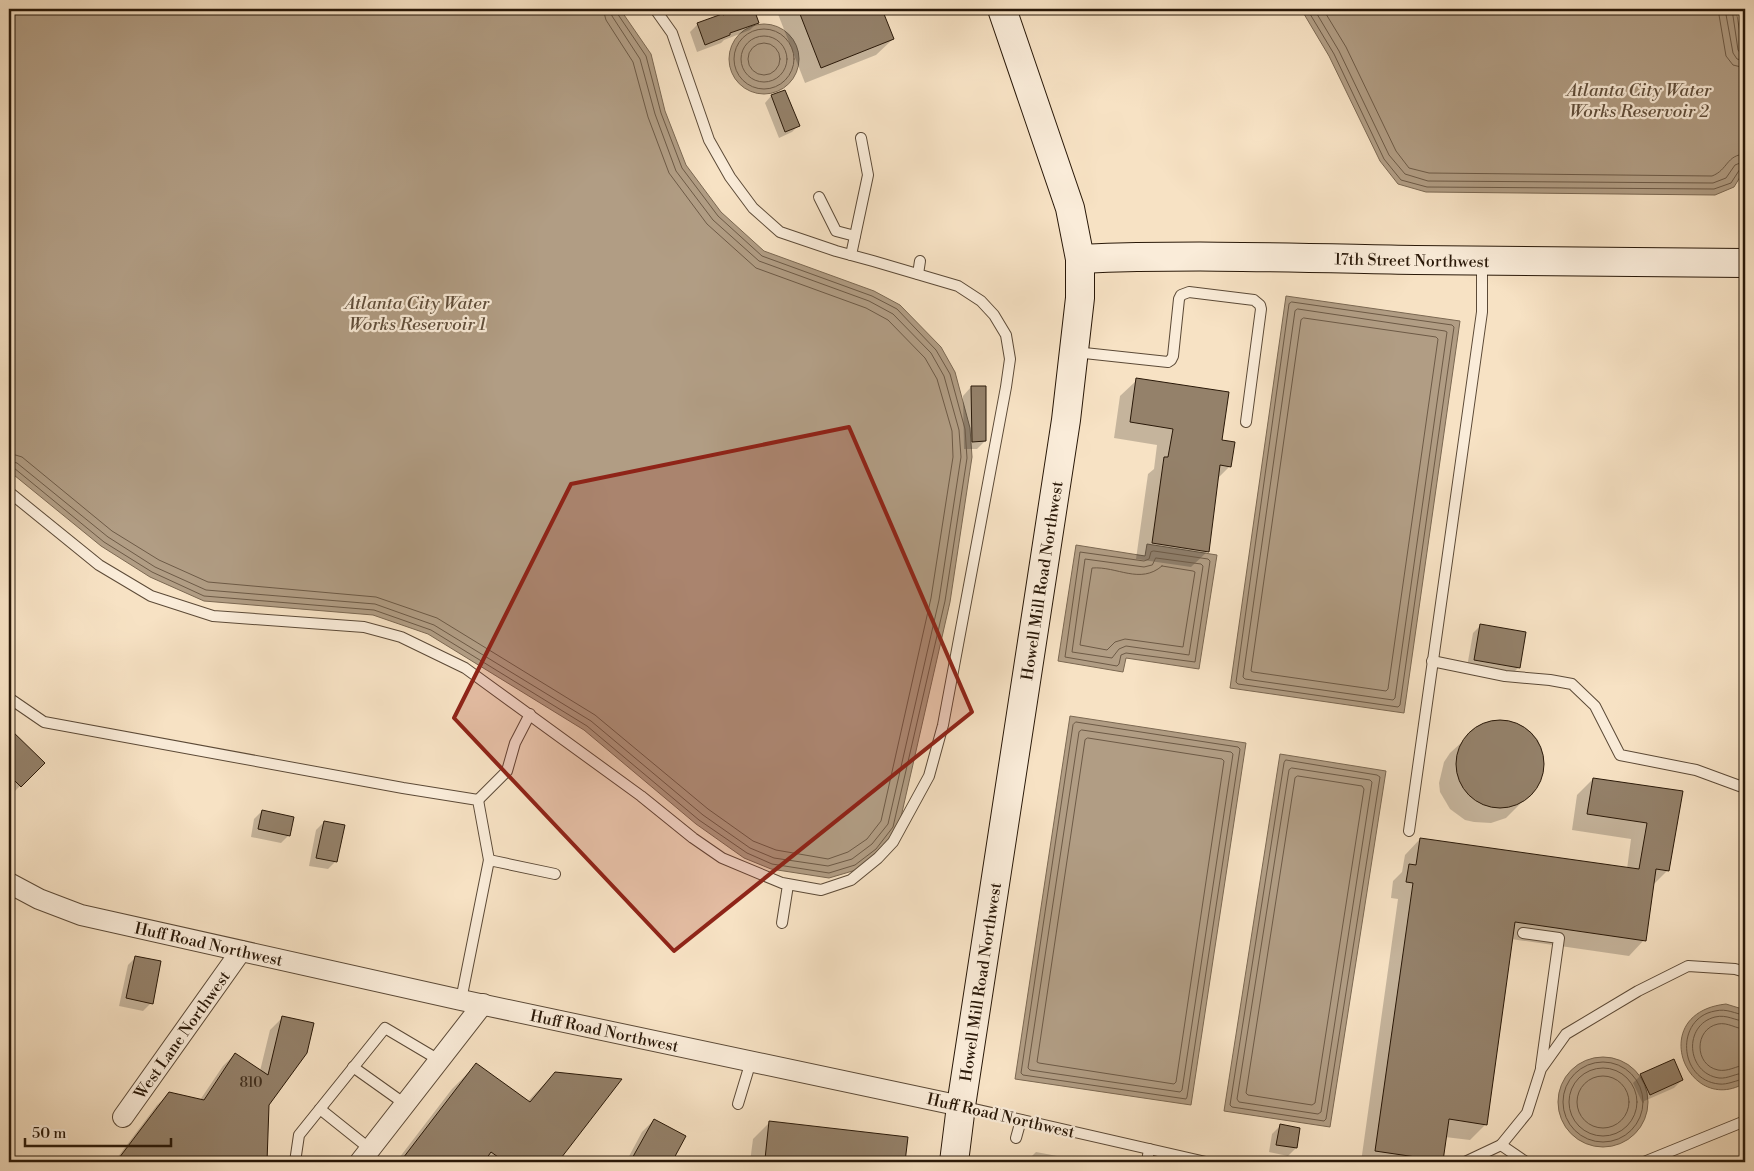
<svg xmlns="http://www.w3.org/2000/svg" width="1754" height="1171" viewBox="0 0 1754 1171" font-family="'Libre Bodoni',serif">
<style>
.water{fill:#b19d84;stroke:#7b6852}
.shadow{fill:#0003}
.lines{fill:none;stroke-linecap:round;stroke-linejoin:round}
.shore{stroke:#6d5a46;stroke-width:1}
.building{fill:#94816a;stroke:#291808}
.lane-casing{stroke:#5c4a37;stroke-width:12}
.street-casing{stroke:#5c4a37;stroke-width:22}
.secondary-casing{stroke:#291808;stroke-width:30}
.lane{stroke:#faecd9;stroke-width:10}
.street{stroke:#faecd9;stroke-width:20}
.secondary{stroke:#faecd9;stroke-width:28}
.marked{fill:#8f2418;fill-opacity:0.2;stroke:#8f2418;stroke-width:4;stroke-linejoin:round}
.labels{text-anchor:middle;stroke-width:4.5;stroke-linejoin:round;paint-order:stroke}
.number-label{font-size:14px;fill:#443220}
.street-label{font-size:16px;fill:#291808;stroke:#faecd9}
.water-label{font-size:18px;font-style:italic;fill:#5f4d3a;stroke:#faecd9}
</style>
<rect width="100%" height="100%" fill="#f7e2c4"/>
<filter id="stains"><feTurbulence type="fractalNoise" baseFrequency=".004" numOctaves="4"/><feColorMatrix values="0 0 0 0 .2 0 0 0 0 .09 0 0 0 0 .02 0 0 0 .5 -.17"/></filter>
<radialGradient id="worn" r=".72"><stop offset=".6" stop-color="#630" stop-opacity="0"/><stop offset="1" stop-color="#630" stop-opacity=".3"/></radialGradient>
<g class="water">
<path d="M9,9H620L651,54L665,111L686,165L721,212L764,251L874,291L900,305L941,347L955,372L970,428L972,457L950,602L898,830L880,852L856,870L829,878L771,869L744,858L696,824L584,730L428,634L373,615L204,601L150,577L101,546L9,471Z"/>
<path d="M1301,9H1736L1745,64V169L1734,187L1715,195L1426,192L1398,184L1380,161L1329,56Z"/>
<circle cx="764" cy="59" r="35"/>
<path d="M1286,296L1460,321L1404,713L1230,688Z"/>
<path d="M1147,544L1217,555L1199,669L1126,658L1123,672L1058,661L1076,545L1145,556Z"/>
<path d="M1070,716L1246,743L1191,1105L1015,1079Z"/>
<path d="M1280,754L1386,771L1330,1127L1224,1111Z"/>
<path d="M1726,1004L1739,1008L1745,1011V1083C1687,1117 1645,1013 1726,1004Z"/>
<circle cx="1603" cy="1102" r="45"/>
</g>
<g class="shadow">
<path d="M744,9H753L758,22L750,30L724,40L721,43L697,52L690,32L698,24Z"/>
<path d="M776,9H881L893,39L876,55L805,83Z"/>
<path d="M785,91L798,126L792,132L779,138L765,103L771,96Z"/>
<path d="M1137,380L1220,441L1230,466L1217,479L1208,551L1191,567L1136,559L1148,474L1154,469L1157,445L1114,438L1120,396Z"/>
<path d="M971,387L985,441L977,449H964L963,396Z"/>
<path d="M1481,625L1519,667L1511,675L1467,667L1473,633Z"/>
<path d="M1503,720L1520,725L1531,732L1538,740L1542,750L1544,761L1540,781L1534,790L1506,818L1491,823L1474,822L1465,820L1450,809L1440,792L1439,783L1444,762L1450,753L1475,730L1492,722Z"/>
<path d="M9,730L43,763L9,797Z"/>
<path d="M1593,779L1682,792L1668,870L1652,886L1644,940L1629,956L1511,939L1486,1124L1470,1140L1445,1137L1441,1161L1440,1162H1361L1398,899L1391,898L1393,881L1402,872L1405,855L1420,839L1627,869L1631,839L1572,830L1577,795Z"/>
<path d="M262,811L289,835L281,843L251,837L254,819Z"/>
<path d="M324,822L336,861L328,869L309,866L316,830Z"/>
<path d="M136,957L151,1003L143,1011L119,1006L128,965Z"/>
<path d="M283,1017L268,1105L266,1162H114L157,1105L170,1093L200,1100L223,1066L235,1054L260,1071L270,1030Z"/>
<path d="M476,1065L528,1101L555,1073L620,1080L556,1162H396L452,1089Z"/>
<path d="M1641,1075L1682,1080L1674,1088L1642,1102L1633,1083Z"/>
<path d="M654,1120L685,1137L671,1162H626L642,1132Z"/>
<path d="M769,1123L906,1139L904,1162H750L753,1139Z"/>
<path d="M1280,1126L1296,1148L1288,1156L1269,1152L1272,1134Z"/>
<path d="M1036,1152L1089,1162H1026Z"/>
</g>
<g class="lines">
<g class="shore">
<path d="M1307,9L1334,54L1384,159L1401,180L1427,187L1714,189L1731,183L1740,169L1745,168"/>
<path d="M1314,9L1339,51L1389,155L1405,174L1428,181L1713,183L1726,178L1735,165L1745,161"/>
<path d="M1323,9L1346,47L1396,151L1409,168L1429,173L1712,176C1728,170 1726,155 1745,154"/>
<path d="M1718,9L1726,56L1733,65L1745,68"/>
<path d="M1725,9L1733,53L1737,59L1745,61"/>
<path d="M1732,9L1738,50L1741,54L1745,55"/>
<circle cx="764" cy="59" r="30"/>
<circle cx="764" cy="59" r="23"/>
<circle cx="764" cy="59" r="16"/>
<path d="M1292,302L1452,325L1454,327L1400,705L1398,707L1238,684L1236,682L1289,304Z"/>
<path d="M1298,309L1445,331L1447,332L1395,698L1393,700L1245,679L1243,677L1295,311Z"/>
<path d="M1304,318L1436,337L1438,339L1388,689L1386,691L1253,672L1251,671L1301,320Z"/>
<path d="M9,453L22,457L112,531L159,560L208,582L376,597L437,618L595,715L708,809L753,841L776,850L828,859L848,852L867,839L881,821L931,598L953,457L952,431L937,379L925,358L888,320L866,308L756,268L707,224L669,173L648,117L633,62L606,20L603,9"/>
<path d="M9,461L17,463L108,537L155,567L206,590L375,604L434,625L591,721L703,815L750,848L774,858L828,866L852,859L872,844L888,824L939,600L961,457L959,430L944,376L931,353L893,314L869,301L759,261L713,220L676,171L655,114L640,59L612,16L610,9"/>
<path d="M9,467L14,468L104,542L152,572L204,596L374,610L431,630L587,726L699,820L747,853L772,864L829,873L855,865L876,849L893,827L945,601L967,458L965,429L950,374L936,350L897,309L872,296L762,256L718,216L682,168L661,113L646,56L617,13V9"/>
<path d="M1154,551L1208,559L1210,561L1195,662L1126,653L1121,655L1119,664L1117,666L1065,657L1080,552L1144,561L1149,559L1151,552Z"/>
<path d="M1156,558L1201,564L1203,566L1189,655L1126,646L1119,649L1112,658L1072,652L1085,559L1144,567L1152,565Z"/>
<path d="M1162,566L1193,571L1195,572L1183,647L1125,639L1115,642L1107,650L1080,645L1092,568C1117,566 1140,585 1162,566Z"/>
<path d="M1076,722L1238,747L1240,749L1187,1097L1186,1099L1023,1075L1021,1073L1073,725Z"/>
<path d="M1082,730L1231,752L1233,754L1182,1090L1180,1092L1030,1070L1028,1068L1079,732Z"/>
<path d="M1088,738L1222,759L1224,761L1176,1082L1174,1084L1039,1063L1037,1062L1085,740Z"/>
<path d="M1286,760L1377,775L1380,777L1326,1119L1324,1121L1232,1107L1230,1105L1284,763Z"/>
<path d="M1292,768L1370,780L1372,782L1321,1112L1318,1114L1239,1102L1237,1099L1289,770Z"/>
<path d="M1298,776L1362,786L1364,789L1315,1103L1312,1105L1248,1095L1246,1093L1295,778Z"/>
<path d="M1745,1015C1735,1014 1727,1008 1715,1011C1675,1018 1678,1080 1719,1084C1728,1085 1736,1080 1745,1079"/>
<path d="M1745,1021C1735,1021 1727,1014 1715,1017C1683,1025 1686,1073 1719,1078C1728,1079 1736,1073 1745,1073"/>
<path d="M1745,1029C1736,1029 1728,1022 1718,1024C1694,1029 1694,1065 1718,1070C1728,1072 1736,1066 1745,1065"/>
<circle cx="1603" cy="1102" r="40"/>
<circle cx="1603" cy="1102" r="34"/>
<circle cx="1603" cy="1102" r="26"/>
</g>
</g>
<g class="building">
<path d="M741,9H754L759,23L730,33V35L705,45L697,23L722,14L723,15Z"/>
<path d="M798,9H882L894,39L821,68Z"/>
<path d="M785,90L800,126L785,132L771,95Z"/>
<path d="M1136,378L1229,392L1222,440L1235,442L1231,467L1220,465L1209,552L1152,543L1164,457H1168L1173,429L1130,422Z"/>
<path d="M971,386H986V441L972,442Z"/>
<path d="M1480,624L1526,632L1520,668L1474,660Z"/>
<circle cx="1500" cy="764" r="44"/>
<path d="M9,728L45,763L21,787L9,775Z"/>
<path d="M1593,778L1683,791L1669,871L1656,869L1646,941L1515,922L1487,1125L1449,1119L1443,1161L1375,1151L1413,883L1406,882L1409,864L1416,865L1420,838L1639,869L1647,823L1587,814Z"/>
<path d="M262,810L294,817L290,836L258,829Z"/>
<path d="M324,821L345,825L337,862L316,858Z"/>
<path d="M135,956L161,961L153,1004L126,998Z"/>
<path d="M282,1016L314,1023L307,1053L269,1105L267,1162H116L169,1092L204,1100L235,1053L268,1075Z"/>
<path d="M1674,1059L1683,1080L1650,1095L1640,1074Z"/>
<path d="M476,1063L530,1102L555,1072L622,1079L558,1162H505L491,1152L484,1162H400Z"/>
<path d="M654,1119L686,1136L672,1162H630Z"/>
<path d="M769,1121L908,1137L905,1162H785L765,1159Z"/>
<path d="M1280,1124L1300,1128L1297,1148L1276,1145Z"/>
</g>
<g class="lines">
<g class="lane-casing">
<g id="lane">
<path d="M819,197L836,231L855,236"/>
<path d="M851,255L868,175L861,138"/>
<path d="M918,274L920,261"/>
<path d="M1075,352L1168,362L1171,360L1173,356L1179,299L1181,295L1189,292L1254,300L1260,305L1261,309L1246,422"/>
<path d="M9,492L99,565L151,596L213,616L364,627L401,637L465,668L641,796L693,838L722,858L782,883L821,890L851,880L878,858L893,842L929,776L943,725L1006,387L1010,359L1006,335L994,315L981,301L958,286L873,261L836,251L780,232L753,208L730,177L709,140L672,33L655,9"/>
<path d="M1432,661L1505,676L1550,680L1572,684L1595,706L1620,755L1696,770L1745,788"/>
<path d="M9,698L44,722L403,788L478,800L489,860"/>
<path d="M478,800L507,771L515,743L530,714"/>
<path d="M1409,831L1482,312V262"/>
<path d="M782,923L788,885"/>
<path d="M1523,933L1559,938L1541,1067"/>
<path d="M461,1000L489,860L555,874"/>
<path d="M353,1067L405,1104"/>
<path d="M738,1104L751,1061"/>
<path d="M961,1106L1206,1162"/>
<path d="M320,1109L370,1149"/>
<path d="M1016,1138L1021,1120"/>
<path d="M1501,1145L1526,1162"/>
<path d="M295,1162L299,1135L385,1028L439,1060"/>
<path d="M1147,1162L1149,1149"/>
<path d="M1465,1162L1501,1145L1527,1113L1541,1069L1566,1034L1638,991L1688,966L1735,969L1745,972"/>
<path d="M1644,1162L1745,1121"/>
</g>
</g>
<g class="street-casing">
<g id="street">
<path id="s1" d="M9,883L39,899L81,915L461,1000L961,1106"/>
<path id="s2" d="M123,1117L241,951"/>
<path d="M360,1162L483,1004"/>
</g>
</g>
<g class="secondary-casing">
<g id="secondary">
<path id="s3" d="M1080,259C1192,254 1304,258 1416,260C1526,262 1636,262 1745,263"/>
<path id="s4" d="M954,1162L961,1106L1066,420L1080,298V259L1070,208L1002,9"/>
</g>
</g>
<use href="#lane" class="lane"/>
<use href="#street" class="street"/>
<use href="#secondary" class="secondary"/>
</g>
<path class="marked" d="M849,427L972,712L674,951L454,718L571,484Z"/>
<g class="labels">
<g class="number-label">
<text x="251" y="1087">810</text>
</g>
<g class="street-label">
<text dy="6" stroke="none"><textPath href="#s3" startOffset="332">17th Street Northwest</textPath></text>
<text dy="6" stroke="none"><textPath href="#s4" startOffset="588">Howell Mill Road Northwest</textPath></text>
<text dy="6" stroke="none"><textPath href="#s1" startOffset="210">Huff Road Northwest</textPath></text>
<text dy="6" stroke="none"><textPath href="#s4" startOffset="182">Howell Mill Road Northwest</textPath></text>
<text dy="6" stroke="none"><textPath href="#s1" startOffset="615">Huff Road Northwest</textPath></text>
<text dy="6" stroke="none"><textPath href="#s2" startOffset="101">West Lane Northwest</textPath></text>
<text transform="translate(1001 1115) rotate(13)" y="6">Huff Road Northwest</text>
</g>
<g class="water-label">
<text x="1639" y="96">Atlanta City Water<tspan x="1639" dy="21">Works Reservoir 2</tspan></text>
<text x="417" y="309">Atlanta City Water<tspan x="417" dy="21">Works Reservoir 1</tspan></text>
</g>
</g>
<rect width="1754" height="1171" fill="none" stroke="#f7e2c4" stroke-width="30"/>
<rect x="10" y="10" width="1734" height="1151" fill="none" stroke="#291808" stroke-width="2.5"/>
<rect x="15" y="15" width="1724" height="1141" fill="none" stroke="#291808"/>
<path d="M25 1138v8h146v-8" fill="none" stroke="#291808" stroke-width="2.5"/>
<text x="32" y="1138" font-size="15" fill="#291808" stroke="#faecd9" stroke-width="4" paint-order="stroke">50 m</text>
<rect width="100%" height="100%" filter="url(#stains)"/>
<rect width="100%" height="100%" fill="url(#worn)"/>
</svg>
